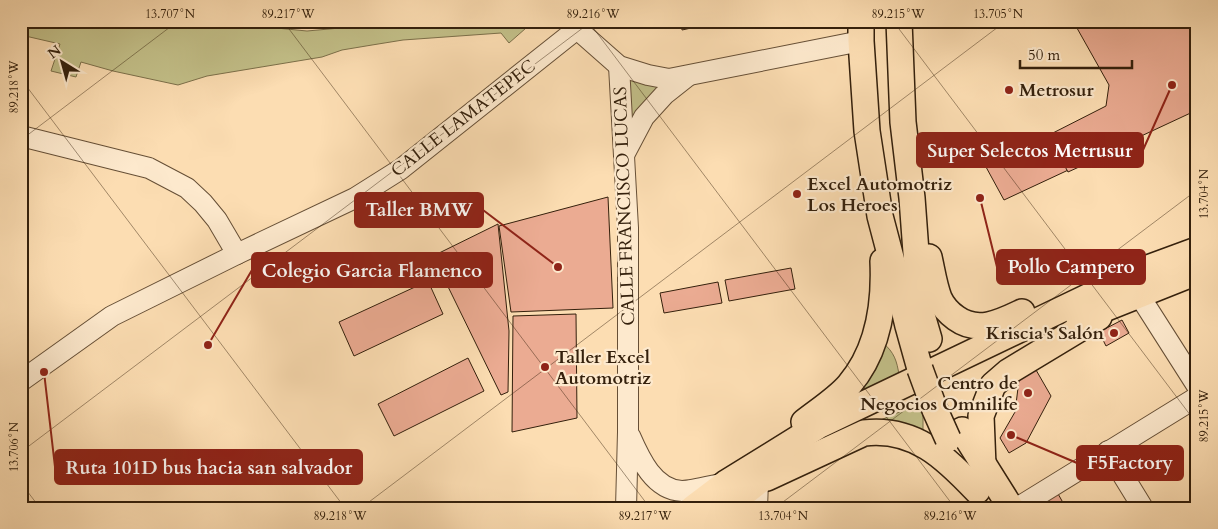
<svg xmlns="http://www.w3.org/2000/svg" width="1218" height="529" viewBox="0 0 1218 529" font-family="Cardo,serif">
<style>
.green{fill:#c3c089;stroke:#7c704a}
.building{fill:#ebab92;stroke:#34200c}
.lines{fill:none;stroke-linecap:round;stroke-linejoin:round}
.minor-casing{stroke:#664f36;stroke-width:22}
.major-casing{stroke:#34200c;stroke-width:28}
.minor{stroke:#fde9cd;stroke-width:20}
.major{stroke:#fcddb2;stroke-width:25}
.major-bridge-casing{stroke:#34200c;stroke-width:28;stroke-linecap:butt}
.major-bridge{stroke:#fcddb2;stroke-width:25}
.ticks{fill:none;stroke:#34200c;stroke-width:1;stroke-opacity:0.45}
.poi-dot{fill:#8f2418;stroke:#fde9cd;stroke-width:2}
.labels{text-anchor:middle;stroke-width:4.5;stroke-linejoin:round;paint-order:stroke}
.poi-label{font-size:18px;font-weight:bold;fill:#34200c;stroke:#fde9cd;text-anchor:start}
.street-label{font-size:18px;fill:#34200c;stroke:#fde9cd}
.leader{fill:none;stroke:#8f2418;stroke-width:2}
.callout-dot{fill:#8f2418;stroke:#fde9cd;stroke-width:2}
.callout{fill:#8f2418;stroke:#8f2418;stroke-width:2}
.callout-label{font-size:19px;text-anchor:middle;font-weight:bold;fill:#fff}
.neatline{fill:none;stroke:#34200c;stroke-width:2}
.ticks-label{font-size:12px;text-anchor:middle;fill:#34200c}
</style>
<rect width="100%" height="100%" fill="#fcddb2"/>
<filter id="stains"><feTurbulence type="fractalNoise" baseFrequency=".004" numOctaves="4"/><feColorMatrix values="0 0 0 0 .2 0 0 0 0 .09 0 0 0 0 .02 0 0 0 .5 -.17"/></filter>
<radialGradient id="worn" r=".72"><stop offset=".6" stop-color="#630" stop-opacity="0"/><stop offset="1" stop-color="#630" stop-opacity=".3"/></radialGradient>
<g class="green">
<path d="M21,21H205L307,31L417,21H534L509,43L501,33L403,40L372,45L342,50L322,57L207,76L178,85L113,71L81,62L76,77L51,71L60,44L21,35Z"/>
<path d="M625,73L670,84L632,124Z"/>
<path d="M883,343C894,352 897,361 899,375L831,411Z"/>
<path d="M916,405L923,415V436L876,422Z"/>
</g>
<g class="building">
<path d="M681,21H723L682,30Z"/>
<path d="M1073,21H1197V110L1004,200L986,167L1106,106L1109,85Z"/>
<path d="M1073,155L1079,167L1068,172L1062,161Z"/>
<path d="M608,197L613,308L511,312L499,226Z"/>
<path d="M498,224L509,331L508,392L501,395L433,256Z"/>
<path d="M791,268L795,289L729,301L725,280Z"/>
<path d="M428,281L443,314L354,356L339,322Z"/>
<path d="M718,282L722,303L664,313L660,293Z"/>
<path d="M576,314L577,418L512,432L513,316Z"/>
<path d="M1122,320L1129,333L1106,346L1099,332Z"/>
<path d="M468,358L484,391L394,436L378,404Z"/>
<path d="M1032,363L1051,396L1026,443L1009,453L1000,438L1015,412L1019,380Z"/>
<path d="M1057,492L1066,508H1043L1040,503Z"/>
</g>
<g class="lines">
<g class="minor-casing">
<g id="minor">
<path d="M571,21L577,29L619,66L648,75L669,79L861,41"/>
<path d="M619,66L628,228V432L626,508"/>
<path d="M21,136L149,168L187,188L203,203L217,220L237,254"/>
<path d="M625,153L644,117L664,95L688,76"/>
<path d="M1139,295L1197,386"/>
<path d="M21,381L112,316L237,254L355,198L401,169L577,29L584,21"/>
<path d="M630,436C640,459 654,490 682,491C693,491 714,485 726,483"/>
<path d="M1108,451L1143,508"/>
<path d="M757,508L758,482"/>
<path d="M1017,508L1197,397"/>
</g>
</g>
<g class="major-casing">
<g id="major">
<path d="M861,21V41L867,131L880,216L899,288L908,326L920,369"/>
<path d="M899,21L903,122L912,198L919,293L922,315L929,339"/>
<path d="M929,257C932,270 934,285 939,298C943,307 949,313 956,318C978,334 1001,322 1022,312"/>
<path d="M1079,319L1197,272"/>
<path d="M804,422C818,411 838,398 849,385C878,351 885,304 883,261"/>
<path d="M962,430L1011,508"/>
<path d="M983,466L981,416L993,385L1008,372L1099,317"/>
<path d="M767,478L864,433C914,427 945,457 977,491"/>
<path d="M693,508L726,483L818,426L1148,268L1197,250"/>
<path d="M725,508L758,482L780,468"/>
</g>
</g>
<use href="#minor" class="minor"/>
<use href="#major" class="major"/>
<g class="major-bridge-casing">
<path id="major-bridge" d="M920,369L935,410L948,439"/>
</g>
<use href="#major-bridge" class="major-bridge"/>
</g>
<path class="ticks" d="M283,21L650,508M588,21L955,508M893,21L1197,424M21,79L345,508M21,140L178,21M21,452L592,21M21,483L40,508M361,508L1006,21M775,508L1197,190M1189,508L1197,502"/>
<g class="poi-dot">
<circle cx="1009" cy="90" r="5"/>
<circle cx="797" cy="194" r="5"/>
<circle cx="1114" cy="333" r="5"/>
<circle cx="545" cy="367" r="5"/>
<circle cx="1028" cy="393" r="5"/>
</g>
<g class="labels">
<g class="poi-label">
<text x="1019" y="96">Metrosur</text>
<text x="807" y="190">Excel Automotriz<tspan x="807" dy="21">Los Heroes</tspan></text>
<text x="1104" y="339" text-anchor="end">Kriscia's Salón</text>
<text x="555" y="363">Taller Excel<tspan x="555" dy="21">Automotriz</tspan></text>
<text x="1018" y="389" text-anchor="end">Centro de<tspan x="1018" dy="21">Negocios Omnilife</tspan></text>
</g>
<g class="street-label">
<text transform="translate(463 118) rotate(-38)" y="6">CALLE LAMATEPEC</text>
<text transform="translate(624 206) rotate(-92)" y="6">CALLE FRANCISCO LUCAS</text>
</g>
</g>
<path class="leader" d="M1172 85L1143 150M558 267L483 210M980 198L997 267M208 345L252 270M1011 435L1077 463M44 372L55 467"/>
<g class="callout-dot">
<circle cx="1172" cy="85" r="5"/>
<circle cx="558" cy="267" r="5"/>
<circle cx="980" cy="198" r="5"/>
<circle cx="208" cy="345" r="5"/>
<circle cx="1011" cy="435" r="5"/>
<circle cx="44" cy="372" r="5"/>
</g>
<g class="callout">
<rect x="917" y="133" width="226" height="34" rx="5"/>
<rect x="355" y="193" width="128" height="34" rx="5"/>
<rect x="997" y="250" width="148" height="34" rx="5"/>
<rect x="252" y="253" width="240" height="34" rx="5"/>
<rect x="1077" y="446" width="106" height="34" rx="5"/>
<rect x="55" y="450" width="307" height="34" rx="5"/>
</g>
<g class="callout-label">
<text x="1030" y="157">Super Selectos Metrusur</text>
<text x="419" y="216">Taller BMW</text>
<text x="1071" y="273">Pollo Campero</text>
<text x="372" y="277">Colegio Garcia Flamenco</text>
<text x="1130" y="469">F5Factory</text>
<text x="209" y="474">Ruta 101D bus hacia san salvador</text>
</g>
<rect width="1218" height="529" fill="none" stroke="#fcddb2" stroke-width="55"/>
<g transform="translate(62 62) rotate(323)" stroke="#fde9cd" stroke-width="4" paint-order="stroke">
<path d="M0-4L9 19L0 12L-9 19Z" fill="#34200c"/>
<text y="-8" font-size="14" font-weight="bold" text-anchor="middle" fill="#34200c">N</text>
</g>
<path d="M1020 60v8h112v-8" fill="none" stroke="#34200c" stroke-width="2.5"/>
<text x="1028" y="60" font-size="15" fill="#34200c" stroke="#fde9cd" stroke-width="4" paint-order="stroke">50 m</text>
<rect x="28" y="28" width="1162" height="474" class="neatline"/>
<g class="ticks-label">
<text x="170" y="18">13.707°N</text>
<text x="288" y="18">89.217°W</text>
<text x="593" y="18">89.216°W</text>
<text x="898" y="18">89.215°W</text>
<text x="998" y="18">13.705°N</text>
<text transform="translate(14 87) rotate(-90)" y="4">89.218°W</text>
<text transform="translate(1204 194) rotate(-90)" y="4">13.704°N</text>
<text transform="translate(1204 416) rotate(-90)" y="4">89.215°W</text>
<text transform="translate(14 447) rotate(-90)" y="4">13.706°N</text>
<text x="340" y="520">89.218°W</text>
<text x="645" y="520">89.217°W</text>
<text x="783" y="520">13.704°N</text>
<text x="950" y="520">89.216°W</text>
</g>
<rect width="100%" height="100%" filter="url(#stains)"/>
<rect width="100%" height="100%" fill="url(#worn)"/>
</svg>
